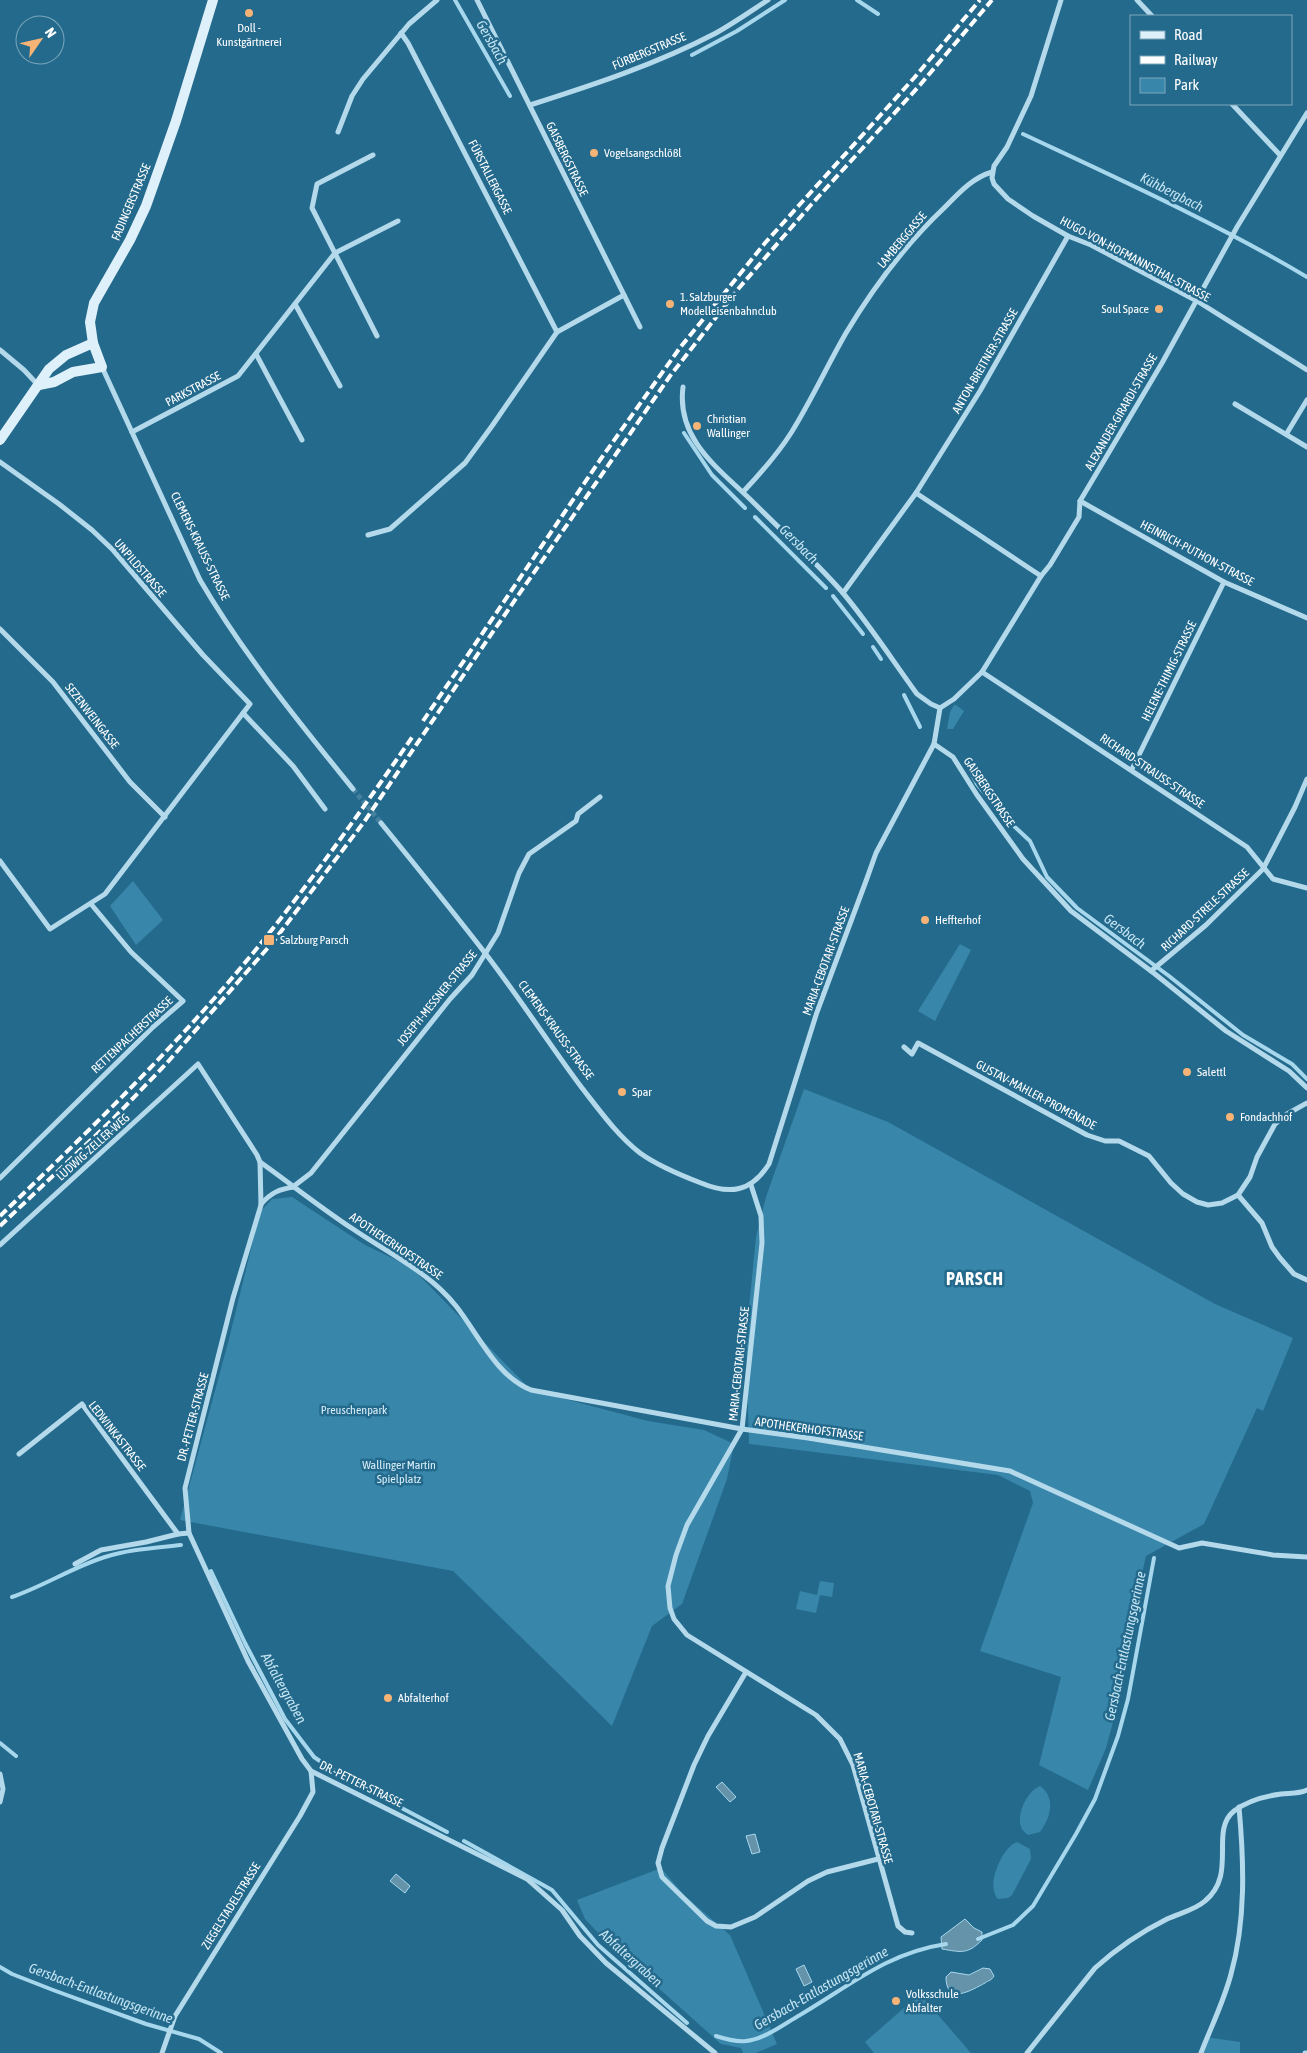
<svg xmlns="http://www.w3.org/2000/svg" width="1307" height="2053" viewBox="0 0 1307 2053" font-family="'Asap Condensed',sans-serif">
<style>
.green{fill:#3886aa}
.water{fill:#6593aa;stroke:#a7d7ec}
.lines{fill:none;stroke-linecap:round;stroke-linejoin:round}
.stream{stroke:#a7d7ec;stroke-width:4}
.street-tunnel{stroke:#45809e;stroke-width:5;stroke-dasharray:5 2.5;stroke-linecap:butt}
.street{stroke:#b3d9eb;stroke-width:5}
.secondary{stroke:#def0f9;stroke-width:10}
.rail{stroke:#fff;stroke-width:4;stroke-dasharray:9 4;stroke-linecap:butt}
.poi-dot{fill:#f5b476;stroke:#246a8d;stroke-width:2}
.labels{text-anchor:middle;stroke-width:5;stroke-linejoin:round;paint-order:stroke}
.poi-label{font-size:12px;fill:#fff;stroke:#246a8d;text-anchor:start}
.street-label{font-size:12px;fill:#fff;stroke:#246a8d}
.park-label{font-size:12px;fill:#d8eef8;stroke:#246a8d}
.water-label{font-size:14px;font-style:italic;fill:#c5e5f3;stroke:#246a8d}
.district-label{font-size:18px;font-weight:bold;letter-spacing:1px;fill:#fff;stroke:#246a8d}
</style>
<rect width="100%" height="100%" fill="#246a8d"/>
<g class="green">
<path d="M954,705H956L964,711L953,729H947L950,712Z"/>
<path d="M133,881L163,920L136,945L110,906Z"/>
<path d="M960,944L971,950L935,1021L918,1011Z"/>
<path d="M804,1089L888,1122L1215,1304L1293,1338L1263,1411L1257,1408L1204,1524L1146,1556L1129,1630L1119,1700L1106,1748L1088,1790L1039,1765L1061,1677L980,1651L1033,1503L1030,1491L998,1475L749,1444L746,1338L756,1237L766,1197Z"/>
<path d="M292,1197L365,1245L411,1267L531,1390L648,1421L704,1430L734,1444L727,1479L682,1604L652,1626L612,1726L453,1571L180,1520L229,1339L260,1212L272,1199Z"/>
<path d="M820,1581L834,1583L832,1597L820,1595L816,1613L796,1609L800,1591L817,1595Z"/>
<path d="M1040,1786C1056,1797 1051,1818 1040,1832L1028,1835C1026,1833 1024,1832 1022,1829C1015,1816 1027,1791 1040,1786Z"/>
<path d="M1017,1842L1030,1849L1031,1859L1012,1895L1008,1898L998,1899C985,1886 1002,1847 1017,1842Z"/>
<path d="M661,1868L684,1895L730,1935L777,2044L756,2053H743L741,2048L721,2044L607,1942L585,1919L577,1900Z"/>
<path d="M920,1994L971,2053H874L865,2042Z"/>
<path d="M1205,2037L1240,2042V2053H1199Z"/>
</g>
<g class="water">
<path d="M722,1782L736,1797L730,1802L716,1787Z"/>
<path d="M755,1834L760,1852L752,1854L746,1836Z"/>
<path d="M396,1874L410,1886L405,1893L390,1881Z"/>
<path d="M965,1919L974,1928L982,1932V1940C967,1955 961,1952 942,1949L941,1937Z"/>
<path d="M804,1965L812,1982L804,1986L796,1969Z"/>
<path d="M983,1968L990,1969L994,1976C991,1981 989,1980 985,1983C972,1990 946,2006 946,1977L951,1972L969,1975Z"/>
</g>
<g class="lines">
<g class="stream">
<path d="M455,0L510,96"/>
<path d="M857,0L878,14"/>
<path d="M692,55L737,31L785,0"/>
<path d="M1023,134C1119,179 1216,223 1307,277"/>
<path d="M684,433L712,475L745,508"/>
<path d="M755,517L826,588"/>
<path d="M833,596L863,634"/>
<path d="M873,647L881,659"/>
<path d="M904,695L920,727"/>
<path d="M967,764L977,784L1002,815L1030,841L1047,877L1077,908L1169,976L1243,1035L1292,1064L1307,1079"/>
<path d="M211,1571L245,1643L285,1719L314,1757L343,1777L447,1832"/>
<path d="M12,1597C44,1586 73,1567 105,1557C130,1549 155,1548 181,1545"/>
<path d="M0,1743L16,1756"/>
<path d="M464,1841L552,1890L598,1945L687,2023"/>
<path d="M978,1939L1013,1925L1033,1906L1076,1834L1095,1799L1118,1736L1128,1699L1154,1558"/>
<path d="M0,1967L12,1974L53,1990L146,2024L199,2039L221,2053"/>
<path d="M716,2036C725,2039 736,2042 746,2041C765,2039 784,2024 800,2015C851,1985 887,1953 946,1944"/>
</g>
<path class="street-tunnel" d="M353,789L381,823"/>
<g class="street">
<path d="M477,0L640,327"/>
<path d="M1061,0L1031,96L1007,147L994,166L992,178L994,184L1008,199L1033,216L1068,236L1091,245L1197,301L1307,370"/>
<path d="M1137,0L1152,16"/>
<path d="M401,33L408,43L557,332"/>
<path d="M1232,104L1280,155"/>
<path d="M530,105C593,85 657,64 716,33C734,23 751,11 768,0"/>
<path d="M338,132L352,96L363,79L409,24L437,0"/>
<path d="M373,155L317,184L312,208L377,336"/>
<path d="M295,304L340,386"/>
<path d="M0,350L24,370L38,385"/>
<path d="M256,354L302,440"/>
<path d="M102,367L200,580C244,655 299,722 353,789"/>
<path d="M683,387C676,441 721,470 755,504C783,532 817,563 843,593C869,624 893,661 917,694L931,704L940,708"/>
<path d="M1235,404L1307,447"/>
<path d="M132,432L238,376L335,253L398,221"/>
<path d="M1287,433L1307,400"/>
<path d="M0,462L59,504L92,530L113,550L203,655L250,704L105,894L50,929L0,861"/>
<path d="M743,492C760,474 777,455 791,433C811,401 827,366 846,333C873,288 906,244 944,208C959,193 972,178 992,172"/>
<path d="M916,493L1041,576"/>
<path d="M1080,501L1224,582L1307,618"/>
<path d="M368,535L390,529L465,463L492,426L557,332L624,295"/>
<path d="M843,593L916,493L980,391L1068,236"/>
<path d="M0,629L53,682L130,782L165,817"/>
<path d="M982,672L1247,847L1273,879L1307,888"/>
<path d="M940,708L954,699L982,672L1041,576L1050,565L1079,517L1080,501L1162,363L1237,227L1307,113"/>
<path d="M243,713L293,766L325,809"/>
<path d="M934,744L953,757L977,795L1023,859L1071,911L1155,974L1226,1031L1289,1071L1307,1088"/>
<path d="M1132,769L1224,582"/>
<path d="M381,823C416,866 451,909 485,953C519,997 549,1044 582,1088C600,1111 617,1135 640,1153C658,1166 680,1175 701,1183C730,1195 751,1192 769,1164L817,1012L866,881L876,853L934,744L940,708"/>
<path d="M1151,971L1206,925L1263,869L1295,807L1307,779"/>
<path d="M904,1047L912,1054L918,1043L1087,1135L1105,1141H1119L1149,1156L1171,1183L1183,1194L1197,1202L1208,1205L1222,1203L1238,1195L1250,1177L1257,1157L1275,1124L1287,1114L1307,1103"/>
<path d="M260,1162C291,1184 321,1208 353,1229C388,1253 429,1272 456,1306C478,1334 497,1377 531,1390L742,1429L808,1438L1010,1471L1179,1548L1202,1543L1273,1555L1307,1557"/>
<path d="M0,1178L153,1027L183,1001L131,952L91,904"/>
<path d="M751,1185L761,1216L762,1243L742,1429L687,1525L676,1555L668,1586L670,1608L674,1619L687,1635L816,1715L840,1739L853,1765L898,1926L905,1932L912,1933"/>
<path d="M294,1186L311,1173L450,999L472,975L498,933L519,873L529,854L576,821L578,814L600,797"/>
<path d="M1238,1195L1262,1223L1272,1247L1280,1258L1294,1274L1307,1280"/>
<path d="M261,1204C271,1193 279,1189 294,1187"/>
<path d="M0,1245L198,1064L257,1155L260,1162L261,1205L233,1298L185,1488L189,1533L248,1661L302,1759L311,1771L527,1879L562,1910L580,1936L606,1963L715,2053"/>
<path d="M19,1454L82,1404L178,1534L189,1533"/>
<path d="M75,1564L101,1550L146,1542L178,1534"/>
<path d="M746,1672L708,1736L694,1765L662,1848L658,1863L662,1877L707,1921L716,1926L731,1927L755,1917L808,1881L827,1872L878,1859"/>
<path d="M0,1774L3,1789L0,1802"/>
<path d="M162,2053L175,2016L300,1816L313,1792L311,1771"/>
<path d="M1027,2053L1095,1968C1116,1949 1141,1932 1167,1919C1180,1913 1195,1910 1205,1901C1238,1874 1209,1831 1234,1811C1247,1801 1266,1796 1281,1794C1290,1793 1299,1794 1307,1790"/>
<path d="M1201,2053C1211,2027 1224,2001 1231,1974C1246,1921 1244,1862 1239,1807"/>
<path d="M1305,2053H1307"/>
</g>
<g class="secondary">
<path d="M39,385L54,382L73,372L102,367L93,343L90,322L94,303L130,240L146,206L176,121L213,0"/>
<path d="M0,440L49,369L66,355L93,343"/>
</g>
<g class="rail">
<path d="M423,721L600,460L679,349L765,243L914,78L980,0"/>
<path d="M0,1216C93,1127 186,1037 266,937C318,872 366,804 413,736"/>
<path d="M0,1226L113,1119L166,1064L273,942L364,822L488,639L670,376L739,288L810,206L920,85L992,0"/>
</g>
</g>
<g class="poi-dot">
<circle cx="249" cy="13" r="5"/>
<circle cx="594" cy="153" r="5"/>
<circle cx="670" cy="304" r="5"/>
<circle cx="1159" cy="309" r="5"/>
<circle cx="697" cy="426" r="5"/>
<circle cx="925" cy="920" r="5"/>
<rect x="263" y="934" width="12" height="12" rx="2.5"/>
<circle cx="1187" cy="1072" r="5"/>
<circle cx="622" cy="1092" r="5"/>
<circle cx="1230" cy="1117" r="5"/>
<circle cx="388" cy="1698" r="5"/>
<circle cx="896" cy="2001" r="5"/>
</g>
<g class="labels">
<g class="poi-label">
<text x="249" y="32" text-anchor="middle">Doll -<tspan x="249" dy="14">Kunstgärtnerei</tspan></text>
<text x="604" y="157">Vogelsangschlößl</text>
<text x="680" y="301">1. Salzburger<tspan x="680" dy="14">Modelleisenbahnclub</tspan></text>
<text x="1149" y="313" text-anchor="end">Soul Space</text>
<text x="707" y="423">Christian<tspan x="707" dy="14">Wallinger</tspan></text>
<text x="935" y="924">Heffterhof</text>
<text x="280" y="944">Salzburg Parsch</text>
<text x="1197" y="1076">Salettl</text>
<text x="632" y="1096">Spar</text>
<text x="1240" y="1121">Fondachhof</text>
<text x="398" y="1702">Abfalterhof</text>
<text x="906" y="1998">Volksschule<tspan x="906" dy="14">Abfalter</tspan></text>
</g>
<g class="street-label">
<text transform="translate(649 51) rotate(-23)" y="4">FÜRBERGSTRASSE</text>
<text transform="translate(567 159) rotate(64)" y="4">GAISBERGSTRASSE</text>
<text transform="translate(490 177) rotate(63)" y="4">FÜRSTALLERGASSE</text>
<text transform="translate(131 202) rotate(-67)" y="4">FADINGERSTRASSE</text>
<text transform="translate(902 240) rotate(-50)" y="4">LAMBERGGASSE</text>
<text transform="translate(1135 259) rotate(28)" y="4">HUGO-VON-HOFMANNSTHAL-STRASSE</text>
<text transform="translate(985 361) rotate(-60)" y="4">ANTON-BREITNER-STRASSE</text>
<text transform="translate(193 389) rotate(-28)" y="4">PARKSTRASSE</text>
<text transform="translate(1121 412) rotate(-60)" y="4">ALEXANDER-GIRARDI-STRASSE</text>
<text transform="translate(200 546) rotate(64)" y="4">CLEMENS-KRAUSS-STRASSE</text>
<text transform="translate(1197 553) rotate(28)" y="4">HEINRICH-PUTHON-STRASSE</text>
<text transform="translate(140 568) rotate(49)" y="4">UNPILDSTRASSE</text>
<text transform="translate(1169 671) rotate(-64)" y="4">HELENE-THIMIG-STRASSE</text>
<text transform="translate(92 716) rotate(52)" y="4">SEZENWEINGASSE</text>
<text transform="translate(1152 771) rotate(34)" y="4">RICHARD-STRAUSS-STRASSE</text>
<text transform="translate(989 792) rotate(56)" y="4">GAISBERGSTRASSE</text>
<text transform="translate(1205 910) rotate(-43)" y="4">RICHARD-STRELE-STRASSE</text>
<text transform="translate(826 961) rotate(-70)" y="4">MARIA-CEBOTARI-STRASSE</text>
<text transform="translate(437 998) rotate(-51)" y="4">JOSEPH-MESSNER-STRASSE</text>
<text transform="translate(556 1030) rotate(54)" y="4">CLEMENS-KRAUSS-STRASSE</text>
<text transform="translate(132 1035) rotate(-43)" y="4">RETTENPACHERSTRASSE</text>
<text transform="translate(1036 1095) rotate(28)" y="4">GUSTAV-MAHLER-PROMENADE</text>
<text transform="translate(93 1147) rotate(-42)" y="4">LUDWIG-ZELLER-WEG</text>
<text transform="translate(396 1246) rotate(34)" y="4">APOTHEKERHOFSTRASSE</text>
<text transform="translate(739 1364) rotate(-84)" y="4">MARIA-CEBOTARI-STRASSE</text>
<text transform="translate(193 1417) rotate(-75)" y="4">DR.-PETTER-STRASSE</text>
<text transform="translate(809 1429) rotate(8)" y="4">APOTHEKERHOFSTRASSE</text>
<text transform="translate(117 1436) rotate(52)" y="4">LEDWINKASTRASSE</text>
<text transform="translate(361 1784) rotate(26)" y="4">DR.-PETTER-STRASSE</text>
<text transform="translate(873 1808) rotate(74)" y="4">MARIA-CEBOTARI-STRASSE</text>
<text transform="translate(231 1906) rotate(-58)" y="4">ZIEGELSTADELSTRASSE</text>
</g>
<g class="park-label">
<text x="354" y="1414">Preuschenpark</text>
<text x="399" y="1469">Wallinger Martin<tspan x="399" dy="14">Spielplatz</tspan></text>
</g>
<g class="water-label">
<text transform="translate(492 42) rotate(60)" y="5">Gersbach</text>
<text transform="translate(1172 192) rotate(27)" y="5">Kühbergbach</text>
<text transform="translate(799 544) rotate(45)" y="5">Gersbach</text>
<text transform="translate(1125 931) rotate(37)" y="5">Gersbach</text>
<text transform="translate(1125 1646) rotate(-78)" y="5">Gersbach-Entlastungsgerinne</text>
<text transform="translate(284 1688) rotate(61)" y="5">Abfaltergraben</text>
<text transform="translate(631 1958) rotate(42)" y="5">Abfaltergraben</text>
<text transform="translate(821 1988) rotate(-30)" y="5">Gersbach-Entlastungsgerinne</text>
<text transform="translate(101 1993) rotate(20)" y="5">Gersbach-Entlastungsgerinne</text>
</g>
<g class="district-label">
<text x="975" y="1285">PARSCH</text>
</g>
</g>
<rect x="1130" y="15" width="162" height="90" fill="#246a8d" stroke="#7ca6bb"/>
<rect x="1140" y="31" width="25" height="8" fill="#def0f9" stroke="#7ca6bb"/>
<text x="1174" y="40" font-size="15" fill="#ffffff">Road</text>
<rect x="1140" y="56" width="25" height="8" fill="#ffffff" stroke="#7ca6bb"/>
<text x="1174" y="65" font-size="15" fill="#ffffff">Railway</text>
<rect x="1140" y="78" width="25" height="15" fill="#3886aa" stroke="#7ca6bb"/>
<text x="1174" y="90" font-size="15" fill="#ffffff">Park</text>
<g transform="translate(40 40) rotate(56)"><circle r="24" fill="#246a8d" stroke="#7ca6bb"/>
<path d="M0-4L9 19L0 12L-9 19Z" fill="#f5b476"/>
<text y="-8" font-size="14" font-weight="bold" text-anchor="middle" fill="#ffffff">N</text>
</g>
</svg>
